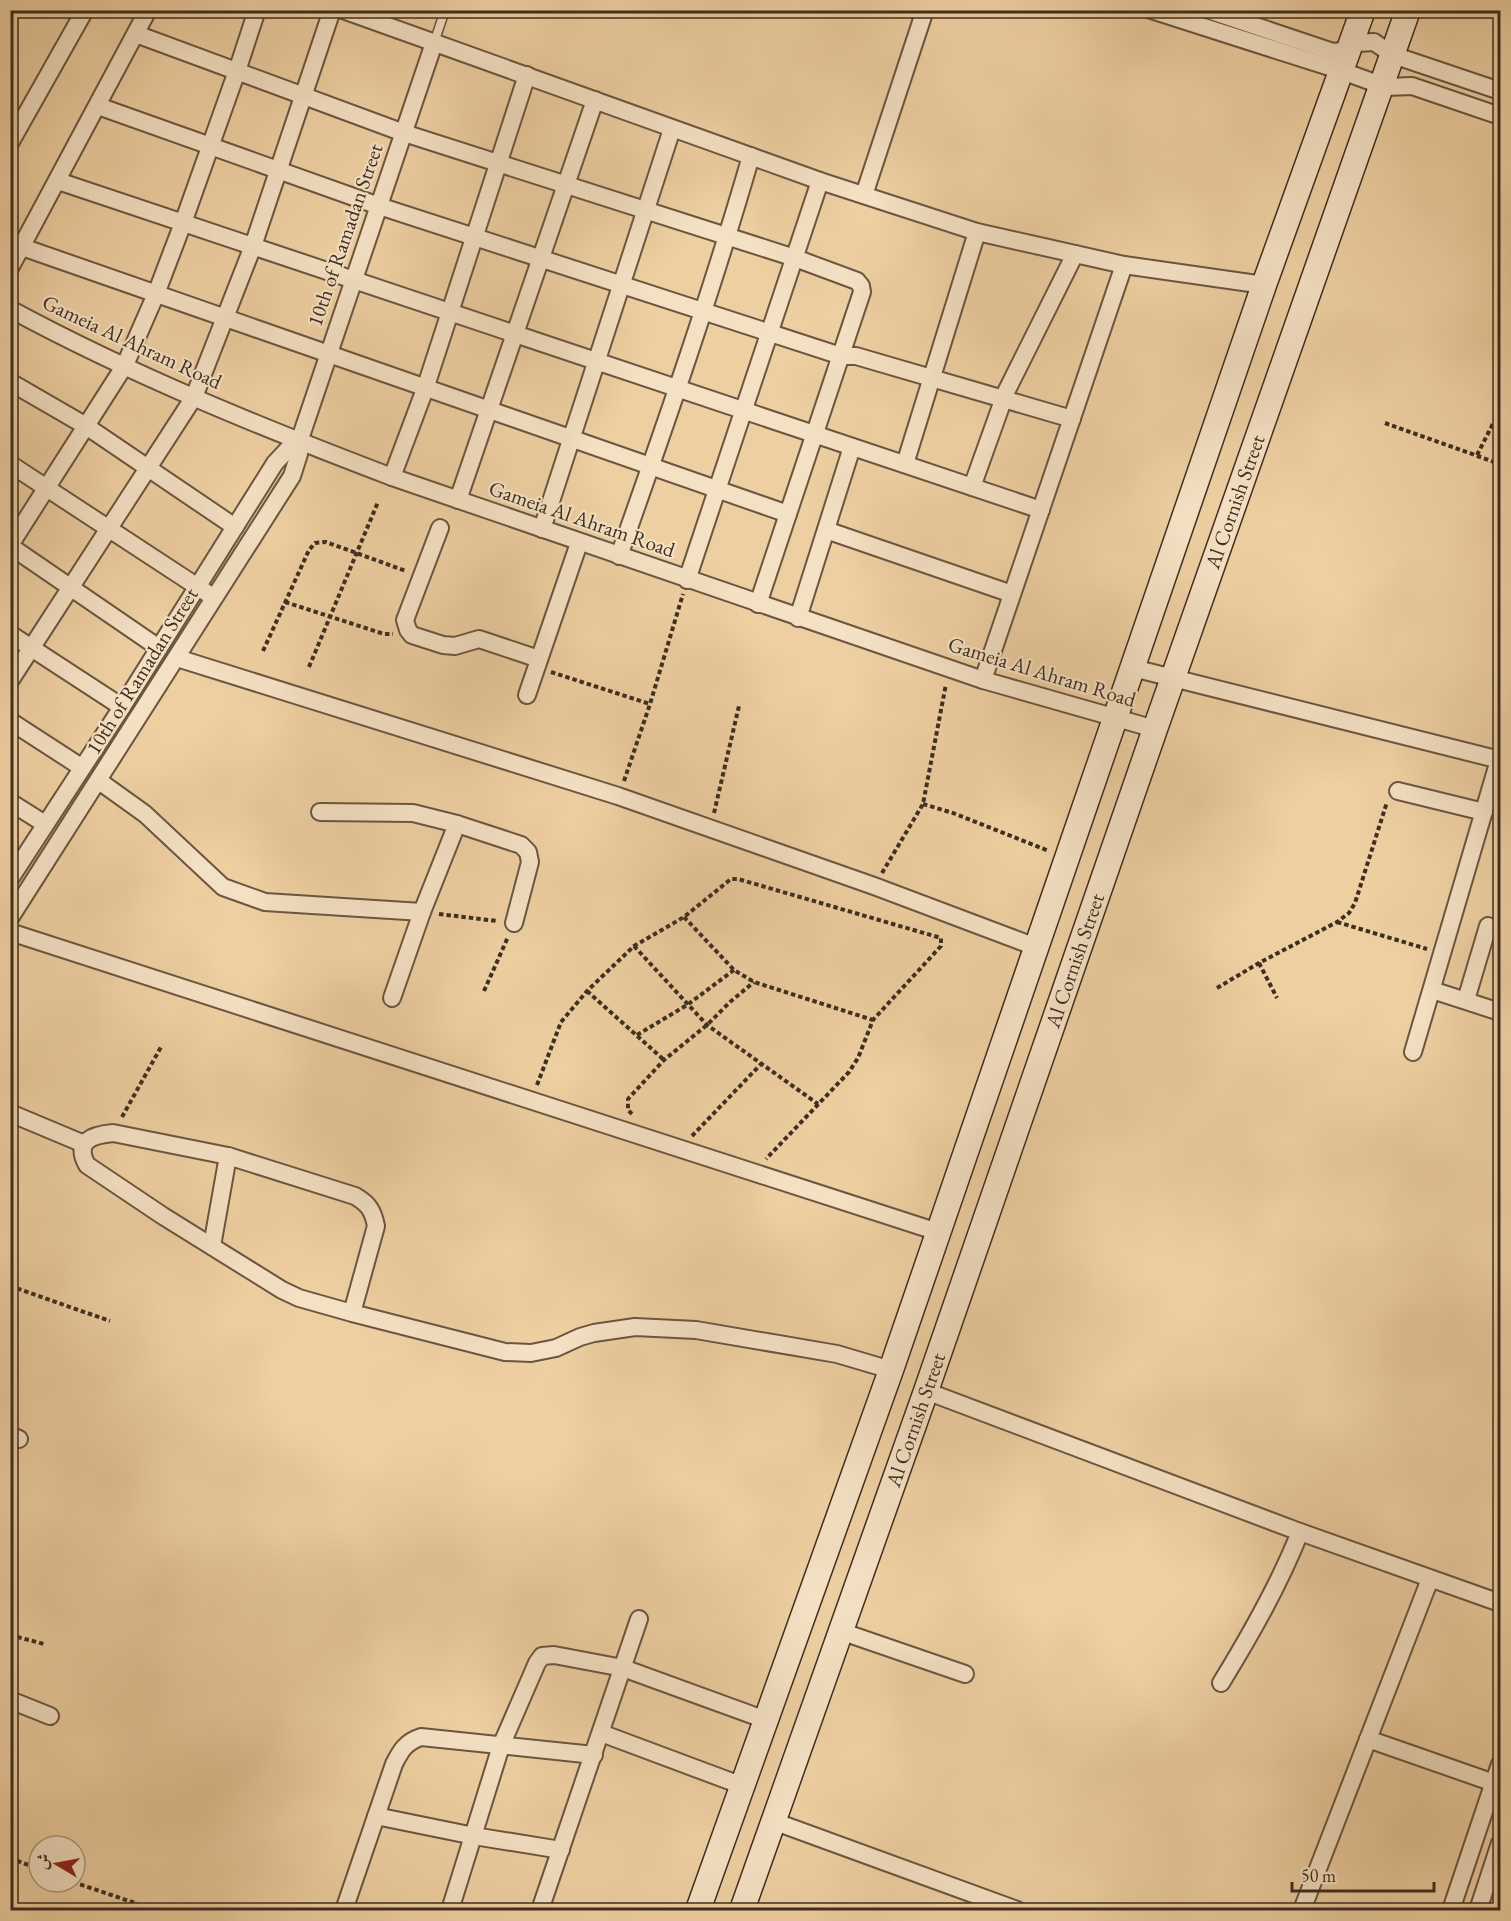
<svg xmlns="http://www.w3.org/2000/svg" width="1511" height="1921" viewBox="0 0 1511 1921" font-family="'EB Garamond',Amiri,serif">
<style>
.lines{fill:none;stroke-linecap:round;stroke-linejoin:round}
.lane-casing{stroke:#6a5640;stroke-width:11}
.street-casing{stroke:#6a5640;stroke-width:20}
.secondary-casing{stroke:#3e2e20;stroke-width:27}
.path{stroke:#3e2e20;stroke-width:4;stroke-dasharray:4.5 3;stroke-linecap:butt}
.lane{stroke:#f4e0c3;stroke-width:8}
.street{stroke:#f4e0c3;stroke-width:16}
.secondary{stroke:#f4e0c3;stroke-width:24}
.labels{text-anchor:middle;stroke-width:4.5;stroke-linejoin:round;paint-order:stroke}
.street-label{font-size:21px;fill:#3e2e20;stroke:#f4e0c3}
</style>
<rect width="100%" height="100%" fill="#eecfa2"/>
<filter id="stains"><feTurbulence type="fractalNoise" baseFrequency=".00333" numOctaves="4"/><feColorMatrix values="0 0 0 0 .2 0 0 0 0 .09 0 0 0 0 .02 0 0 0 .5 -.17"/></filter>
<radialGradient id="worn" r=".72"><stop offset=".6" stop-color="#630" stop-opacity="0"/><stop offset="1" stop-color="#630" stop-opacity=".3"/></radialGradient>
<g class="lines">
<g class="lane-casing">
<path id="lane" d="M434,43L445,10"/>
</g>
<g class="street-casing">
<g id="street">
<path d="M343,10L820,181L977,232L1124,265L1264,285"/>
<path d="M1151,10L1342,71L1386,87L1412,86L1500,116"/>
<path d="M1208,10L1333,52L1342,51L1357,43L1374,42L1393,55L1500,91"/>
<path d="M136,34L404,133L795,258L857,281L861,286L862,292L758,604"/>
<path d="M98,106L379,206L841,356H856L1072,419"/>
<path d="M10,143L85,10"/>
<path d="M58,181L1041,510"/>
<path d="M864,195L925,10"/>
<path d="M22,247L788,514"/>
<path d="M10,268L148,10"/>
<path d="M10,309C132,375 263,428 392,477L983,680L1155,729"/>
<path d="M10,382L86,426L235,527"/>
<path d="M10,464L207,593"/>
<path d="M905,464L977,232"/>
<path d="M392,477L425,389L527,75"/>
<path d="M972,487L1006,392L1075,254"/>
<path d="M458,500L595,100"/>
<path d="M440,528L405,620L408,630L412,635L443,645L455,646L479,639L539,659"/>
<path d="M542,529L672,129"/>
<path d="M826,530L1012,594"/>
<path d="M10,545L125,365L156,294L183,223L237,71L257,10"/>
<path d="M10,546L159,648"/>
<path d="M619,556C666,423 712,291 751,156"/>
<path d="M687,580L820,181"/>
<path d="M798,618L852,447"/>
<path d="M10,634L122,707"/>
<path d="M177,658L618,796L874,886L1036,947"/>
<path d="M1133,668L1500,760"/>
<path d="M983,680L1124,265"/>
<path d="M10,681L194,397L253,246L332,10"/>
<path d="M527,695L579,543"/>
<path d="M10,721L81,767"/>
<path d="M99,781L145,814L223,887L265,902L422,912"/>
<path d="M1398,791L1484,812"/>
<path d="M10,802L45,824"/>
<path d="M320,812L413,813L457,824L521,845L528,852L530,862L514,923"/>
<path d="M10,879L122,707L275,463L290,447L299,442"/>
<path d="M10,918L292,476L299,454V442L434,43"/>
<path d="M10,932L938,1232"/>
<path d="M1432,990L1500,1012"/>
<path d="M392,998L422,912L457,824"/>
<path d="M1466,1000L1488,926"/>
<path d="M1413,1052L1499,760"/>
<path d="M10,1113L84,1144"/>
<path d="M212,1246L228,1156"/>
<path d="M352,1313L299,1298L282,1290L163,1216L87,1165C74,1141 92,1135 113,1133L228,1156L355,1196C369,1204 373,1211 376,1226L352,1313L505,1352L531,1353L556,1348L580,1337L594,1333L635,1327L696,1330L837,1354L891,1370"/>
<path d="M926,1391L1300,1532L1500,1603"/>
<path d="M10,1435L19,1439"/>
<path d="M840,1631L965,1674"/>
<path d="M1221,1683C1251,1634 1279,1585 1300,1532"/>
<path d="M10,1700L50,1716"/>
<path d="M601,1733L743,1786"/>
<path d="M1368,1739L1494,1783"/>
<path d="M376,1816L474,1836L561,1850"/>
<path d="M773,1821L1017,1910"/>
<path d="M344,1910L394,1764C401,1750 406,1742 421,1737L594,1755"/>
<path d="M450,1910L501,1746L537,1663L542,1656L554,1655L623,1668L766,1720"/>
<path d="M540,1910L639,1619"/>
<path d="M1302,1910L1430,1579"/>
<path d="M1451,1910L1500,1764"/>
<path d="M1478,1910L1500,1843"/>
</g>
</g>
<g class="secondary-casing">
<g id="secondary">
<path d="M698,1910L891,1370L1264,285L1363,10"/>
<path id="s1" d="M742,1910L926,1391L1155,729L1408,10"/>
</g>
</g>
<g class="path">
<path d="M1385,423L1500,464"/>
<path d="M1477,455L1500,410"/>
<path d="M285,602L384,634H393"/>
<path d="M263,651L309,550L315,543L326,542L406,571"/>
<path d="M309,667L378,502"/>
<path d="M551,672L650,704"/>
<path d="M624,781L650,704L683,594"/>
<path d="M923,804L953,813L1049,851"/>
<path d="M714,813L739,706"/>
<path d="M882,873L923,804L946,684"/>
<path d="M439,914L497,921"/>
<path d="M684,917L734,970L754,982L873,1020"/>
<path d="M1337,922L1427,949"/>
<path d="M634,946L707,1025L818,1104"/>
<path d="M1259,963L1277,998"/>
<path d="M1217,988L1259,963L1337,922L1349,913L1355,903L1387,802"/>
<path d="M484,991L508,937"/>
<path d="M587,991L664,1060"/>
<path d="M637,1035L687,1005L734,970"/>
<path d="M537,1085L561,1022L587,991L634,946L684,917L731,879H738L941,938V946L873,1020L858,1058L849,1072L766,1159"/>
<path d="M632,1114L628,1110V1099L664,1060L707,1025L730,1002L754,982"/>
<path d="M122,1117L161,1047"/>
<path d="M692,1136L761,1064"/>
<path d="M10,1286L110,1321"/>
<path d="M10,1635L44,1644"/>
<path d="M10,1858L39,1869"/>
<path d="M73,1882L138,1904"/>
</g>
<use href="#lane" class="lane"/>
<use href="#street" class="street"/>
<use href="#secondary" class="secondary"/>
</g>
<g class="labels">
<g class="street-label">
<text transform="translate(345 235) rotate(-71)" y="7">10th of Ramadan Street</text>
<text transform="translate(132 342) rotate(25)" y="7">Gameia Al Ahram Road</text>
<text dy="7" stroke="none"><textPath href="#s1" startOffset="1492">Al Cornish Street</textPath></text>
<text transform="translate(582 519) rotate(19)" y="7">Gameia Al Ahram Road</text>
<text transform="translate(142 671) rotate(-58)" y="7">10th of Ramadan Street</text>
<text transform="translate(1042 672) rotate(17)" y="7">Gameia Al Ahram Road</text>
<text dy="7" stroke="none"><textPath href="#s1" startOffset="1006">Al Cornish Street</textPath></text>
<text dy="7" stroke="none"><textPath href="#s1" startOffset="520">Al Cornish Street</textPath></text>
</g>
</g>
<rect width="1511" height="1921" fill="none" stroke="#eecfa2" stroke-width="36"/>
<rect x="12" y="12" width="1487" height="1897" fill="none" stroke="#3e2e20" stroke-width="3"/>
<rect x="18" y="18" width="1475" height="1885" fill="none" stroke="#3e2e20" stroke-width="1.5"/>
<g transform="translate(57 1864) rotate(280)"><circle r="28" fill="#f4e0c3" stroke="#ab9982" stroke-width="1.5"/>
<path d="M0-4.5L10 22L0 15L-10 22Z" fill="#8f2418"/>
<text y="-9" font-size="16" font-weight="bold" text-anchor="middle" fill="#3e2e20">ش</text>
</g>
<path d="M1292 1882v9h142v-9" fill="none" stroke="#3e2e20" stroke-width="3"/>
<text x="1301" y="1882" font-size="18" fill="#3e2e20" stroke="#f4e0c3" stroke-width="4.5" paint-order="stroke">50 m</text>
<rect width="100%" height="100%" filter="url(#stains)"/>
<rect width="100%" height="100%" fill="url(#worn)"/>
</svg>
